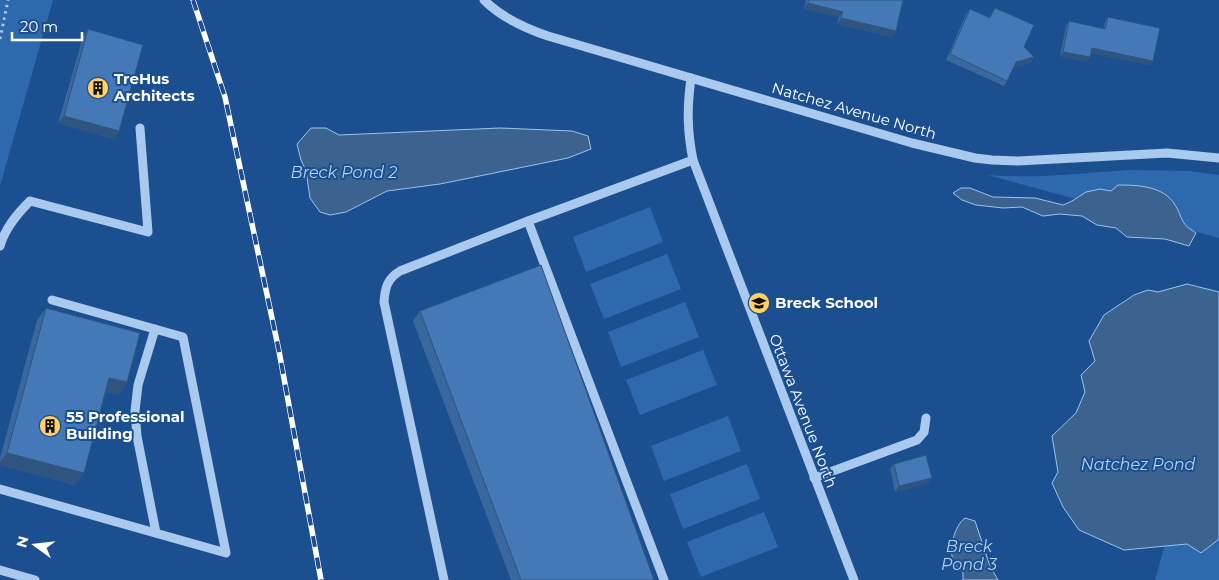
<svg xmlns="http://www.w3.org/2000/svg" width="1219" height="580" viewBox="0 0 1219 580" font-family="Montserrat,sans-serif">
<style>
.green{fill:#2e69ad}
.water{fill:#3c6290;stroke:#9cc4f0}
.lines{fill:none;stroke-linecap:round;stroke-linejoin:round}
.path{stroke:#a9c9ee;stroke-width:3;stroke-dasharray:2.5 4;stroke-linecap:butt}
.minor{stroke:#a9c9ee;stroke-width:9}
.rail-casing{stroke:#fff;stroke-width:5.5}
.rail{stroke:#1b4f8f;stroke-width:4;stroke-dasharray:11;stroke-linecap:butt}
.wall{fill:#3a679d}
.shaded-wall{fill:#305480}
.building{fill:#4478b7;stroke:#305480}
.labels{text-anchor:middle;stroke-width:4;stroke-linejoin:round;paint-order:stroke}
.poi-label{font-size:15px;font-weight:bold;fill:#fff;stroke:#1b4f8f;text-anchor:start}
.street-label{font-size:15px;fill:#fff;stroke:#1b4f8f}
.water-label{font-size:16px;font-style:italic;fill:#b5d3f5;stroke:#1b4f8f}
</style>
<rect width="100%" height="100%" fill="#1b4f8f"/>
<g class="green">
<path d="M0,0H53L0,186Z"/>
<path d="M1129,170L1189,171L1219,175V238L988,175C1035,179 1081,173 1129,170Z"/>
<path d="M650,207L663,242L586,272L573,237Z"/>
<path d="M667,254L681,289L604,319L590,284Z"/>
<path d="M685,302L699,337L621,367L608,332Z"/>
<path d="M703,350L717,385L640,415L626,380Z"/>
<path d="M1219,351V580H1155Z"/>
<path d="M728,416L741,451L664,481L651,446Z"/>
<path d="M747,464L760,499L683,529L670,494Z"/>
<path d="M764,512L778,547L701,577L687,542Z"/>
</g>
<g class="water">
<path d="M311,128H326L339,135L500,128L572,131L588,136L591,149L568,158L440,184L387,191L346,212L330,215L320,212L310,198L306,171L301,160L297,144Z"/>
<path d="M1118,185C1138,185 1164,186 1175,205C1179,210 1180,217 1184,223C1186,227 1192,230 1196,233L1189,246L1165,239L1127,237L1116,228L1097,225L1082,216L1060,214L1043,216L1022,207L1003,208L976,205L962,200L953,193L961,188H970L993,197L1035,198L1063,205L1072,201L1086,192L1100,189L1111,191Z"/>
<path d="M1187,284L1219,292V539L1201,553L1187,544L1124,550L1079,530L1063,507L1052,483L1058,472L1052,436L1076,413L1085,392L1081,375L1095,361L1089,341L1104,315L1134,295L1148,290L1158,292Z"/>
<path d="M965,518L975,521L990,566L998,580H963V572C960,570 956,566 954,563C948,551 954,526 965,518Z"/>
</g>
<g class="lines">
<path class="path" d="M0,39L8,0"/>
<g class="minor">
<path d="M484,0C502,18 524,28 548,36L912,143L975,158L992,160L1018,161L1167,153L1219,158"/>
<path d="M691,78C687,108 687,130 693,160L854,580"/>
<path d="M528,221L664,580"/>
<path d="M0,246C5,228 17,214 30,201L148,232L140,128"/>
<path d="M155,329L138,385L135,411L137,436L156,533"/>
<path d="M814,478L917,440L924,432L926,418"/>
<path d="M0,489L226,553L183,337L52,300"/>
<path d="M0,570L35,580"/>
<path d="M444,580L384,302C385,288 387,279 400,271L528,221L693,160"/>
</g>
<g class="rail-casing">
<path id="rail" d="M193,0L225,97L279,351L321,580"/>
</g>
<use href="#rail" class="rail"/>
</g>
<g class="wall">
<path d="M806,0H903L896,31L892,37L837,24L839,17L804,9Z"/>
<path d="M995,8L1024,47L1030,63L1014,67L1007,81L1004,86L946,60L966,14L970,9L989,17Z"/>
<path d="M1108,17L1149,65L1091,53L1087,62L1060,56L1066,26L1069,21L1103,29L1105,22Z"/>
<path d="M88,29L119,131L114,139L58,123L83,37Z"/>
<path d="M46,308L127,382L118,395L106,391L75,485L0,465V458L37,320Z"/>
<path d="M420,311L654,580H511L413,321Z"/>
<path d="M894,464L932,478L928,483L895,492L890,469Z"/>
</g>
<g class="shaded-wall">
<path d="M808,3L843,12L839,17L804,9Z"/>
<path d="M841,18L896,31L892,37L837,24Z"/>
<path d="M1092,48L1153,61L1149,65L1089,53Z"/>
<path d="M1063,52L1090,57L1087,62L1060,56Z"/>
<path d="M1034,57L1030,63L1012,68L1016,62Z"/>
<path d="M64,116L119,131L114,139L58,123Z"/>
<path d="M109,378L127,382L118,395L101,390Z"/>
<path d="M7,453L84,473L75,485L0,465V462Z"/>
<path d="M932,478L928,483L895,492L899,486Z"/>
</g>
<g class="building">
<path d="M809,0H903L896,31L841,18L843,12L808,3Z"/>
<path d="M995,8L1034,25L1024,47L1034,57L1016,62L1007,81L950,54L970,9L990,18Z"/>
<path d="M1108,17L1160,28L1153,61L1092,48L1090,57L1063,52L1069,21L1105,29Z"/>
<path d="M88,29L143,45L119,131L64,116Z"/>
<path d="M541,265L654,580H521L420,311Z"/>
<path d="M46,308L140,333L127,382L109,378L84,473L7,453Z"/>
<path d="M926,455L932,478L899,486L894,464Z"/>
</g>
<defs>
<g id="building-disc" transform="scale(1.125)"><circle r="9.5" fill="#ffd166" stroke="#1b4f8f"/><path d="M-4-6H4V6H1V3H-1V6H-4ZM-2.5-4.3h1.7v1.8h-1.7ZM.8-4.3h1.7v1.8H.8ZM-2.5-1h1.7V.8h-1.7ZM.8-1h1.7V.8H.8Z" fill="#111"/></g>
<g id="school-disc" transform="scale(1.125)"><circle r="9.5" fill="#ffd166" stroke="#1b4f8f"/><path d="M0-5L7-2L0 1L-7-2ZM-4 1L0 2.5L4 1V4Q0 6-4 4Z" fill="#111"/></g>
</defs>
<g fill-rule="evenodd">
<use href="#building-disc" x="98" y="88"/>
<use href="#school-disc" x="759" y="303"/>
<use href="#building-disc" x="50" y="426"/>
</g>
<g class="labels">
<g class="poi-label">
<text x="114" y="84">TreHus<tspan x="114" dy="17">Architects</tspan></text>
<text x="775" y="308">Breck School</text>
<text x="66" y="422">55 Professional<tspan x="66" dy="17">Building</tspan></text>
</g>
<g class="street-label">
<text transform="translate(854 111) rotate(16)" y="5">Natchez Avenue North</text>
<text transform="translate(803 411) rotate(69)" y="5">Ottawa Avenue North</text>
</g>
<g class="water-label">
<text x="344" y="178">Breck Pond 2</text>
<text x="1138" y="470">Natchez Pond</text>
<text x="969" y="552">Breck<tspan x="969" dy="18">Pond 3</tspan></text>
</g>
</g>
<g transform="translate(35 545) rotate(285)" stroke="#1b4f8f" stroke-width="4" paint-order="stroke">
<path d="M0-4L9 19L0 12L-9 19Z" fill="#ffffff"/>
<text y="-8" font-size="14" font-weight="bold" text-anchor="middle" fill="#ffffff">N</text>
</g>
<path d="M12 32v8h70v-8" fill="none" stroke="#ffffff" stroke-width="2.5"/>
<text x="20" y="32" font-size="15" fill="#ffffff" stroke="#1b4f8f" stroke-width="4" paint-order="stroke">20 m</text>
</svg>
